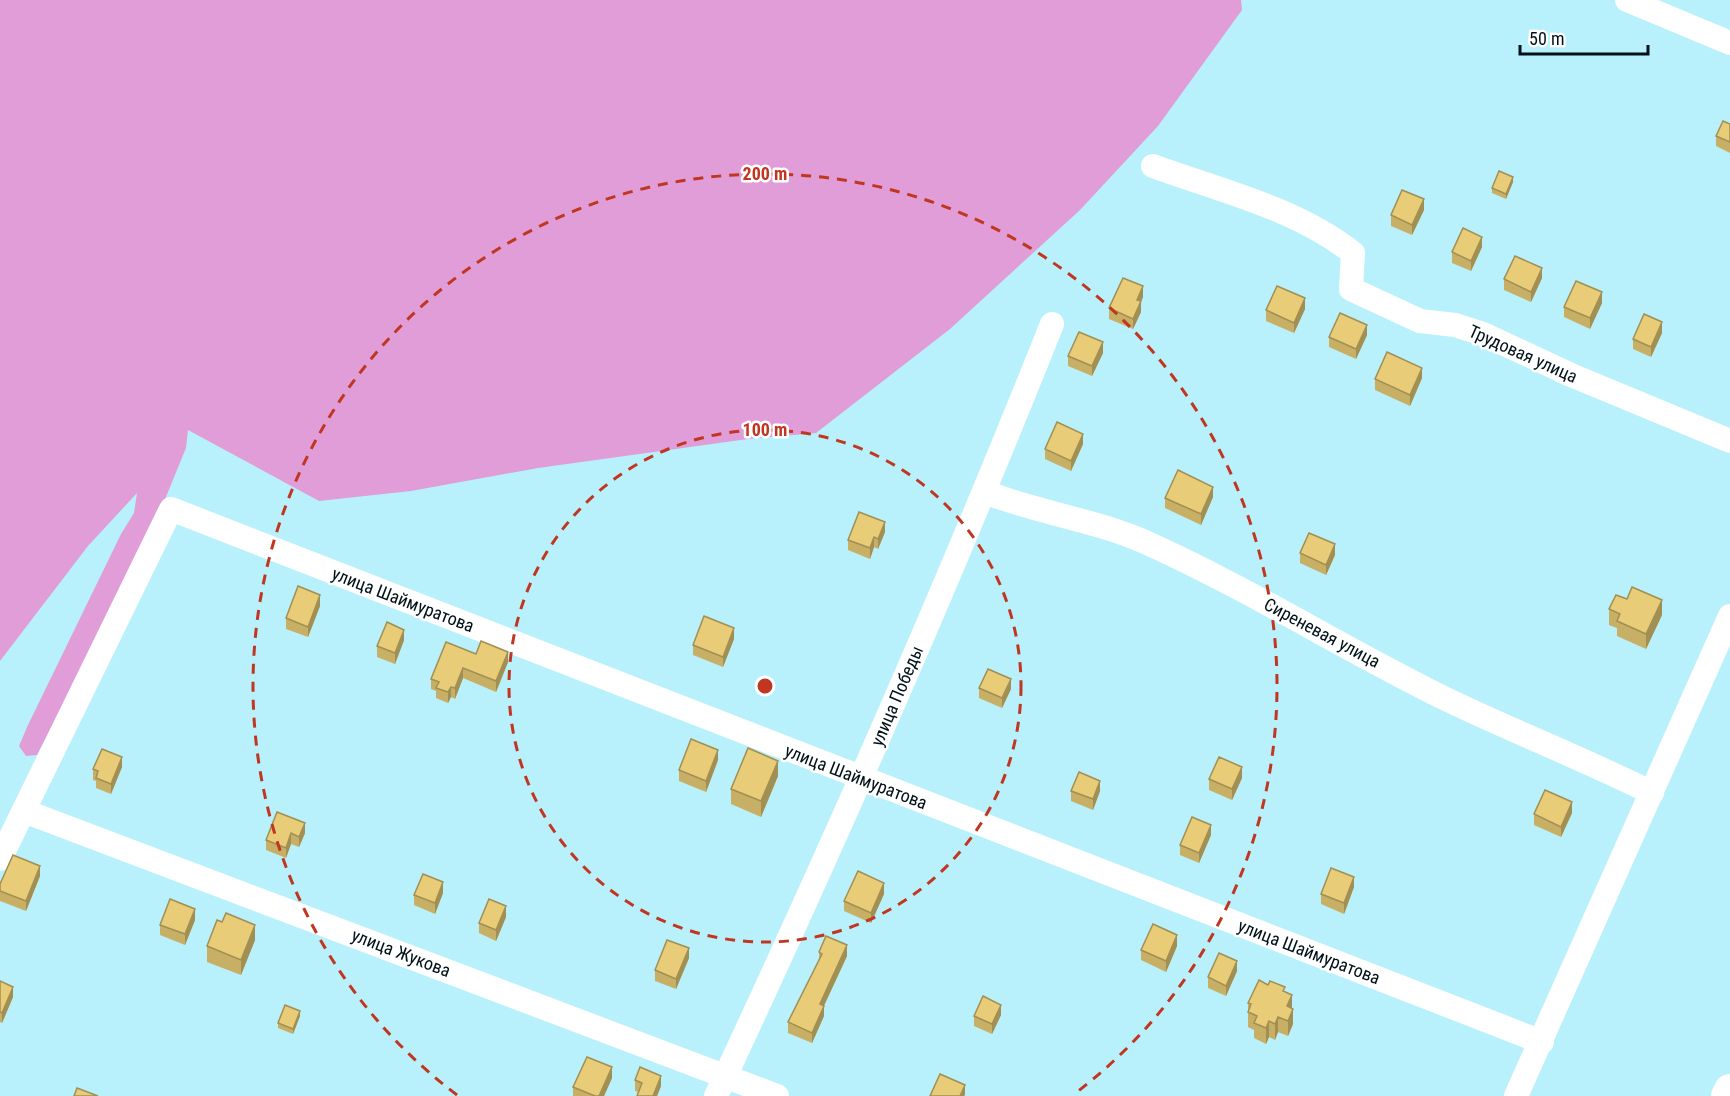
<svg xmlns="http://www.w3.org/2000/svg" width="1730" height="1096" viewBox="0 0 1730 1096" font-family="'Roboto Condensed',sans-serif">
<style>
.forest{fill:#e09dd7}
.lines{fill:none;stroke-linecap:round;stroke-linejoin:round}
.minor{stroke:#fff;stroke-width:24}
.major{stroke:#fff;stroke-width:32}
.wall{fill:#c8af66}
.shaded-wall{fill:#a28f53}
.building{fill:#e8cc77;stroke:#a28f53;stroke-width:1.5}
.ring{fill:none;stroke:#c13621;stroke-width:3;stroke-dasharray:10 8}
.labels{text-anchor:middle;stroke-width:5;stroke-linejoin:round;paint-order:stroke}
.street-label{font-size:18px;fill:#001217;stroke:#fff}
.centre{fill:#c13621;stroke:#fff;stroke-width:3}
.ring-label{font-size:18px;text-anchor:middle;font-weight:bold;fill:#c13621;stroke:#fff;stroke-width:5;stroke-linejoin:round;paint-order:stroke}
</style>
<rect width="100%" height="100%" fill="#b8f1fc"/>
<path class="forest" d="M0,0H1241L1242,10L1158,126L1080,210L950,329L816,433L748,439L538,468L411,491L319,501L188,430L186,448L150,536L37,755L26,756L19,746L28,725L121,534L134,513L137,493L88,546L0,661Z"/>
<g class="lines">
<g class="minor">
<path d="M1627,0L1730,43"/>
<path d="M1153,166C1221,191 1296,208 1353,253L1351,289L1420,321L1455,325L1483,334L1571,375L1730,441"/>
<path d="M985,492C1037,513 1093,519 1145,542C1250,589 1347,651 1450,701C1517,733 1586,760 1652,793"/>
<path d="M24,811L777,1096"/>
<path d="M0,859L171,509L1542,1042"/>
<path d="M716,1096C835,842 948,585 1052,324"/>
<path d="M1516,1096L1730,616"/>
</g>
<path class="major" d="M1727,1096L1730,1090"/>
</g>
<g class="wall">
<path d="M1730,124V153L1716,146V136Z"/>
<path d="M1513,182L1506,199L1492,193V188Z"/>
<path d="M1424,210L1412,235L1391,226V215Z"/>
<path d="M1482,247L1471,271L1452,263V252Z"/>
<path d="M1542,278L1531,302L1504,290V279Z"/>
<path d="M1143,297L1141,301V312L1133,329L1109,319V308Z"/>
<path d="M1602,303L1590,329L1564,317V307Z"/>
<path d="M1305,309L1294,333L1266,321V310Z"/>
<path d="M1662,333L1651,357L1633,349V339Z"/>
<path d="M1367,335L1356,359L1329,347V337Z"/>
<path d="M1103,353L1092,376L1068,366V356Z"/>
<path d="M1422,378L1410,406L1375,390V379Z"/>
<path d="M1083,444L1071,471L1045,459V449Z"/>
<path d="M1213,497L1201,525L1165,508V498Z"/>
<path d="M885,532L878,549L874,547L870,559L848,550V540Z"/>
<path d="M1300,553L1335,555L1326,575L1300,563Z"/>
<path d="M320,606L308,637L286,629V618Z"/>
<path d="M1609,609L1662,615L1646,649L1617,636V628L1609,625Z"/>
<path d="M734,639L723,667L693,655V645Z"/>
<path d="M404,640L395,664L377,657V646Z"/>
<path d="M476,654L508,662L496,692L463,678L455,699L451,697L448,703L436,698V691L431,689V679Z"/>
<path d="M979,688L1011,689L1002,708L979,698Z"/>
<path d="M718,760L706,792L679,781V770Z"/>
<path d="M122,767L111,794L96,788V781L93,780V769Z"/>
<path d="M778,776L761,817L731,804V789Z"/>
<path d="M1242,778L1232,800L1209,790V779Z"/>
<path d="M1071,791H1100L1093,810L1071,801Z"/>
<path d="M277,812L305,833L299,847L291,844L286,858L266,850V840Z"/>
<path d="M1572,813L1561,837L1534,825V814Z"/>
<path d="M1211,835L1199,863L1180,855V845Z"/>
<path d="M40,876L26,911L0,901V884Z"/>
<path d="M1354,887L1344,914L1321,904V894Z"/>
<path d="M443,893L435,914L414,905V895Z"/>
<path d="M884,894L871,923L844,911V901Z"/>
<path d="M506,917L496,941L479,933V923Z"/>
<path d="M195,920L185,945L160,935V925Z"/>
<path d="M255,940L241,975L207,962V946Z"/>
<path d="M1177,946L1166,972L1141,960V950Z"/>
<path d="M819,952L847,956L824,1006V1016L812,1043L788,1033V1022L819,961Z"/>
<path d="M689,958L676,989L655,981V970Z"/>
<path d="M1237,971L1226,996L1208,988V977Z"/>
<path d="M0,981L13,997L2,1023L0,1022Z"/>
<path d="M1285,992L1292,1009L1293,1024L1288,1036L1278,1032L1275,1040L1269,1037L1266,1044L1254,1038V1030L1248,1027V1003Z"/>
<path d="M1001,1015L992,1034L974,1026V1016Z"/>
<path d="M300,1016L293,1034L278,1028V1023Z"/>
<path d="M612,1078L604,1096H573V1087Z"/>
<path d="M635,1080L661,1086L657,1096H637L638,1092L635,1091Z"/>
</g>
<g class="shaded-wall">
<path d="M1513,177V182L1506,199V194Z"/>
<path d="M1424,199V210L1412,235V225Z"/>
<path d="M1482,237V247L1471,271V261Z"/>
<path d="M1542,268V278L1531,302V292Z"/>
<path d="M1143,286V297L1137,310V300Z"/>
<path d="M1602,292V303L1590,329V318Z"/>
<path d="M1305,298V309L1294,333V323Z"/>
<path d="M1141,301V312L1133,329V319Z"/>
<path d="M1662,322V333L1651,357V347Z"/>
<path d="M1367,325V335L1356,359V349Z"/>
<path d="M1103,342V353L1092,376V366Z"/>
<path d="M1422,368V378L1410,406V395Z"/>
<path d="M1083,434V444L1071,471V461Z"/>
<path d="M1213,487V497L1201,525V514Z"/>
<path d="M885,522V532L878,549V539Z"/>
<path d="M874,537V547L870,559V548Z"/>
<path d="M1335,544V555L1326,575V565Z"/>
<path d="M320,595V606L308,637V627Z"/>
<path d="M1662,600V615L1646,649V634Z"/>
<path d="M734,628V639L723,667V657Z"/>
<path d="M404,630V640L395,664V653Z"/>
<path d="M508,652V662L496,692V681Z"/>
<path d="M463,668V678L455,699V688Z"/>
<path d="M1011,679V689L1002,708V698Z"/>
<path d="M451,687V697L448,703V692Z"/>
<path d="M718,750V760L706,792V781Z"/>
<path d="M122,757V767L111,794V784Z"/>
<path d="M778,761V776L761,817V801Z"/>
<path d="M1242,767V778L1232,800V789Z"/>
<path d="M1100,781V791L1093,810V799Z"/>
<path d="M1572,802V813L1561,837V827Z"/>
<path d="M305,823V833L299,847V837Z"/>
<path d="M1211,825V835L1199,863V853Z"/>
<path d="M291,833V844L286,858V848Z"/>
<path d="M40,866V876L26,911V901Z"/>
<path d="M1354,877V887L1344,914V903Z"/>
<path d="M443,882V893L435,914V903Z"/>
<path d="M884,883V894L871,923V913Z"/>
<path d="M506,906V917L496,941V930Z"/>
<path d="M195,909V920L185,945V934Z"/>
<path d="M255,925V940L241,975V960Z"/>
<path d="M1177,935V946L1166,972V961Z"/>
<path d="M847,945V956L820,1014V1004Z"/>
<path d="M689,948V958L676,989V979Z"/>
<path d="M1237,961V971L1226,996V986Z"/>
<path d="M13,987V997L2,1023V1013Z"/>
<path d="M1292,995V1011L1287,1022V1006Z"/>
<path d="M1001,1005V1015L992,1034V1024Z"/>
<path d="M824,1006V1016L812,1043V1033Z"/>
<path d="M1293,1009V1024L1288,1036V1021Z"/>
<path d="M300,1011V1016L293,1034V1029Z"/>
<path d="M1278,1017V1032L1275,1040V1024Z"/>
<path d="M1269,1021V1037L1266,1044V1028Z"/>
<path d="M612,1067V1078L604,1096H599Z"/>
<path d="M661,1076V1086L657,1096H653Z"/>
<path d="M965,1085V1095L964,1096H960Z"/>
</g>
<g class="building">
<path d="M1723,121L1730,124V142L1716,136Z"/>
<path d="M1499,171L1513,177L1506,194L1492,188Z"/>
<path d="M1402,190L1424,199L1412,225L1391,215Z"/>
<path d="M1463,228L1482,237L1471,261L1452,252Z"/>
<path d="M1515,256L1542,268L1531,292L1504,279Z"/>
<path d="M1123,278L1143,286L1137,300L1141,301L1133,319L1109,308Z"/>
<path d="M1576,281L1602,292L1590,318L1564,307Z"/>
<path d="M1277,286L1305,298L1294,323L1266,310Z"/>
<path d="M1340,313L1367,325L1356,349L1329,337Z"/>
<path d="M1644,314L1662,322L1651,347L1633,339Z"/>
<path d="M1079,332L1103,342L1092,366L1068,356Z"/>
<path d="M1387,352L1422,368L1410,395L1375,379Z"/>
<path d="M1057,422L1083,434L1071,461L1045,449Z"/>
<path d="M1178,470L1213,487L1201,514L1165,498Z"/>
<path d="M859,512L885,522L878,539L874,537L870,548L848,540Z"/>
<path d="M1309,533L1335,544L1326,565L1300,553Z"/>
<path d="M298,586L320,595L308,627L286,618Z"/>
<path d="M1632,587L1662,600L1646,634L1617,621L1620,614L1609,609L1616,595L1627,599Z"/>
<path d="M704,616L734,628L723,657L693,645Z"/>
<path d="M387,622L404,630L395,653L377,646Z"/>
<path d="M481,641L508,652L496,681L463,668L455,688L451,687L448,692L436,688L439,682L431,679L446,642L476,654Z"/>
<path d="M988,669L1011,679L1002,698L979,688Z"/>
<path d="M691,739L718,750L706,781L679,770Z"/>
<path d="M748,748L778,761L761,801L731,789Z"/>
<path d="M102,749L122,757L111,784L96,778L98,771L93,769Z"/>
<path d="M1219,757L1242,767L1232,789L1209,779Z"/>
<path d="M1079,772L1100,781L1093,799L1071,791Z"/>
<path d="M1545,790L1572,802L1561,827L1534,814Z"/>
<path d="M277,812L305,823L299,837L291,833L286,848L266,840Z"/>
<path d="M1192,817L1211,825L1199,853L1180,845Z"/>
<path d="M13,855L40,866L26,901L0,891V884Z"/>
<path d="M1331,868L1354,877L1344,903L1321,894Z"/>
<path d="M858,871L884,883L871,913L844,901Z"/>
<path d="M423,874L443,882L435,903L414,895Z"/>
<path d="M170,899L195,909L185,934L160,925Z"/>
<path d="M489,899L506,906L496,930L479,923Z"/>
<path d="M226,913L255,925L241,960L207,946L217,920L222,922Z"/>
<path d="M1153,924L1177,935L1166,961L1141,950Z"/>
<path d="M826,936L847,945L820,1004L824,1006L812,1033L788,1022L822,954L819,952Z"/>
<path d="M667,940L689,948L676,979L655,970Z"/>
<path d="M1219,953L1237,961L1226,986L1208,977Z"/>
<path d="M1259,980L1268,985L1270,981L1285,987L1283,991L1292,995L1287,1006L1293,1009L1288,1021L1278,1017L1275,1024L1269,1021L1266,1028L1254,1023L1257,1016L1248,1012L1251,1004L1248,1003Z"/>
<path d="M0,981L13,987L2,1013L0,1012Z"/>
<path d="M983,996L1001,1005L992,1024L974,1016Z"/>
<path d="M285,1005L300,1011L293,1029L278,1023Z"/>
<path d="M587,1057L612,1067L599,1096H595L573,1087Z"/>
<path d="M640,1067L661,1076L653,1096H637L642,1083L635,1080Z"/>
<path d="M940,1074L965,1085L960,1096H930Z"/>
<path d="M77,1088L98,1096H74Z"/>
</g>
<g class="ring">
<circle cx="765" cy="686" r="256"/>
<path d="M457 1095A512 512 0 1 1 1073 1095"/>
</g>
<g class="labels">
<g class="street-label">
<text transform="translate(1523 354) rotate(24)" y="6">Трудовая улица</text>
<text transform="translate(403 600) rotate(21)" y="6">улица Шаймуратова</text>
<text transform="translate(1322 633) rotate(28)" y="6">Сиреневая улица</text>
<text transform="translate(897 696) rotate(-67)" y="6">улица Победы</text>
<text transform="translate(856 777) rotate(21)" y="6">улица Шаймуратова</text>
<text transform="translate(1309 952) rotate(21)" y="6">улица Шаймуратова</text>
<text transform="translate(401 953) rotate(21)" y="6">улица Жукова</text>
</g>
</g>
<circle cx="765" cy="686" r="9" class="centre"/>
<g class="ring-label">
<text x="765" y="180">200 m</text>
<text x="765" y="436">100 m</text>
</g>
<path d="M1520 45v9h128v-9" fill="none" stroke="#001217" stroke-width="3"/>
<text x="1529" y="45" font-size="18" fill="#001217" stroke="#ffffff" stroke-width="4.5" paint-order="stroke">50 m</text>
</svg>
